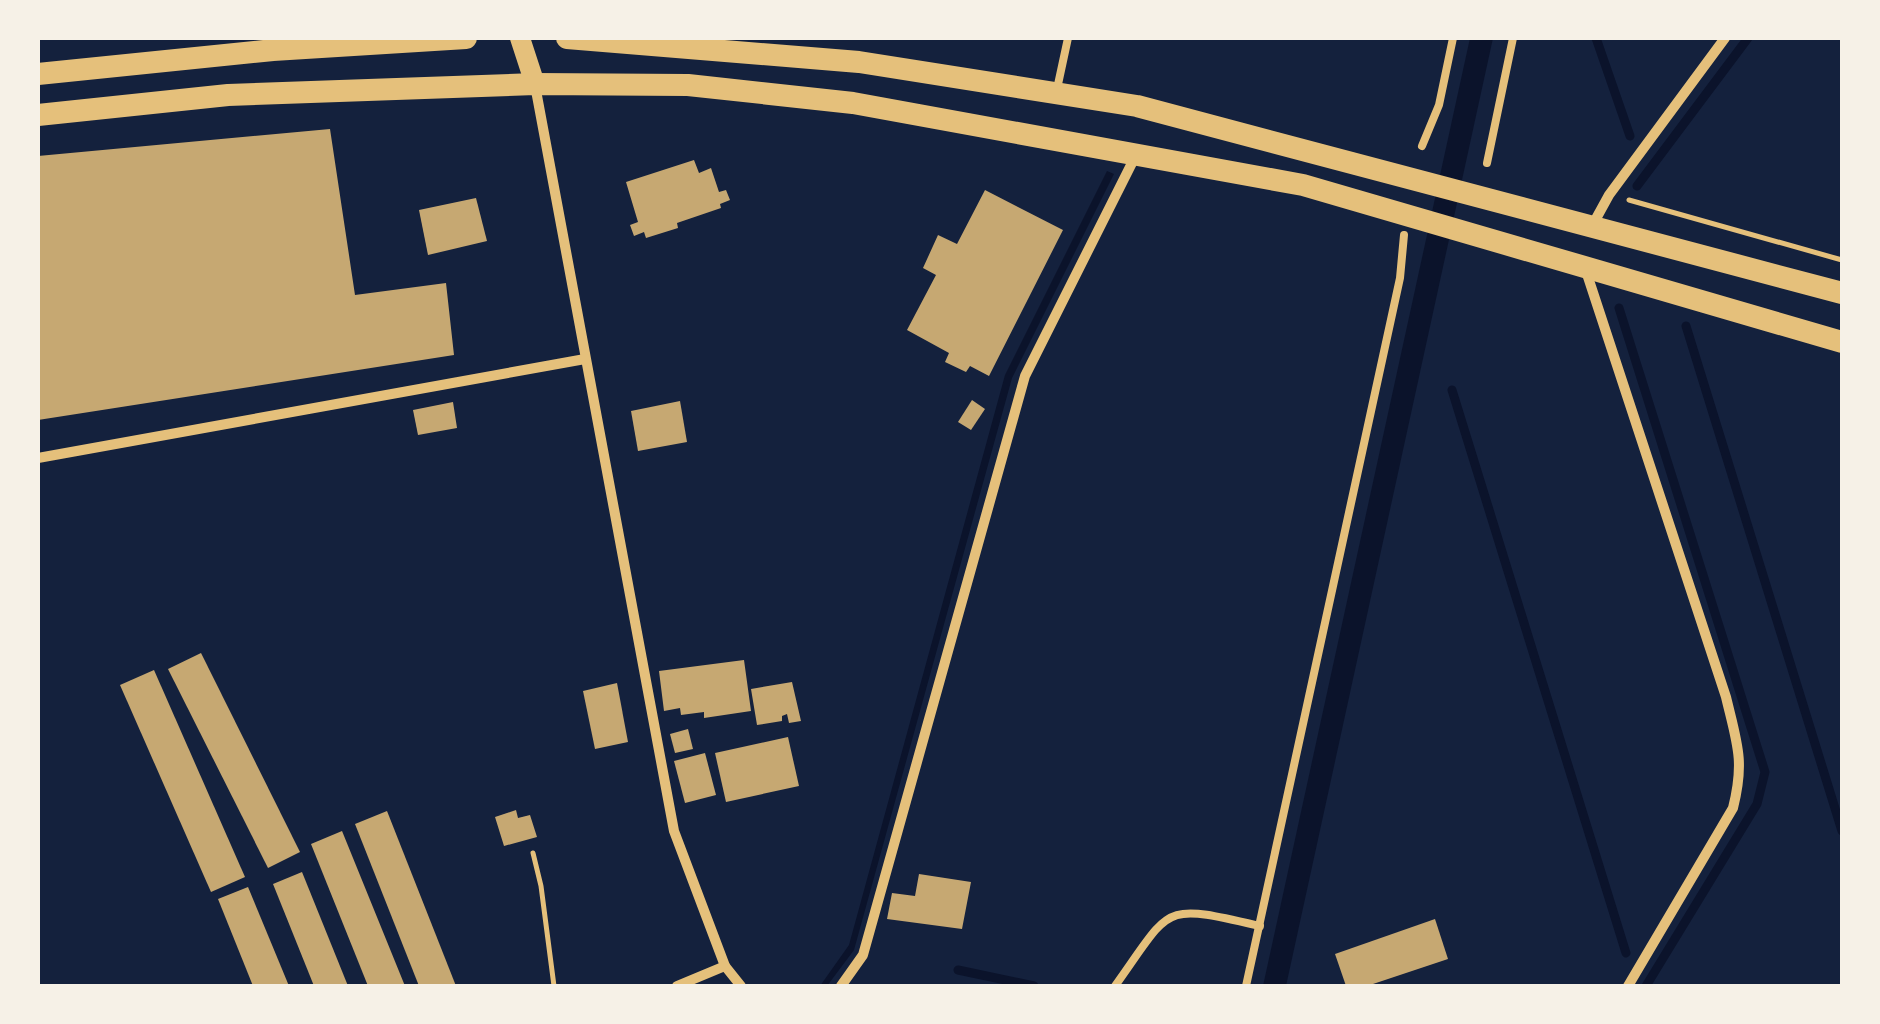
<svg xmlns="http://www.w3.org/2000/svg" width="1880" height="1024" viewBox="0 0 1880 1024" font-family="'Nunito Sans',sans-serif">
<style>
.water{fill:#0b132b}
.lines{fill:none;stroke-linecap:round;stroke-linejoin:round}
.stream{stroke:#0b132b;stroke-width:9}
.building{fill:#c6a872}
.path{stroke:#e5c07b;stroke-width:5}
.service{stroke:#e5c07b;stroke-width:8}
.minor{stroke:#e5c07b;stroke-width:10}
.secondary{stroke:#e5c07b;stroke-width:20}
.trunk{stroke:#e5c07b;stroke-width:22}
</style>
<rect width="100%" height="100%" fill="#14213d"/>
<g class="water">
<path d="M1470,38H1493L1286,986H1263Z"/>
<path d="M1107,171L1114,174L1012,378L854,950L827,986H820L849,945L1005,375Z"/>
</g>
<g class="lines">
<g class="stream">
<path d="M1596,38L1630,136"/>
<path d="M1637,186L1748,38"/>
<path d="M1619,308L1765,772L1757,804L1646,986"/>
<path d="M1686,326L1842,831"/>
<path d="M1452,390L1626,953"/>
<path d="M958,970L1034,986"/>
</g>
</g>
<g class="building">
<path d="M330,129L355,295L446,283L454,355L38,420V156Z"/>
<path d="M694,160L699,173L711,168L719,192L726,190L730,200L720,204L721,208L677,223L678,228L646,238L644,232L634,236L630,225L638,222L626,182Z"/>
<path d="M985,190L1063,230L989,376L970,366L966,372L945,362L949,353L907,330L936,275L923,268L938,235L957,244Z"/>
<path d="M476,198L487,241L428,255L419,210Z"/>
<path d="M972,400L985,409L971,430L958,422Z"/>
<path d="M680,401L687,442L638,451L631,411Z"/>
<path d="M453,402L457,428L418,435L413,410Z"/>
<path d="M201,653L300,852L268,868L168,669Z"/>
<path d="M744,660L751,711L704,718V712L681,715L680,708L664,711L659,671Z"/>
<path d="M154,670L245,877L211,892L120,685Z"/>
<path d="M792,682L801,721L789,723L787,714L782,716V721L757,725L751,689Z"/>
<path d="M617,683L628,742L595,749L583,691Z"/>
<path d="M688,729L693,749L675,753L670,734Z"/>
<path d="M788,737L799,786L726,802L715,753Z"/>
<path d="M705,753L716,795L685,803L674,761Z"/>
<path d="M516,810L518,818L530,815L537,837L504,846L495,817Z"/>
<path d="M387,811L456,986H419L355,824Z"/>
<path d="M342,831L405,986H368L311,844Z"/>
<path d="M302,872L348,986H314L273,884Z"/>
<path d="M919,874L971,882L962,929L887,919L892,893L915,896Z"/>
<path d="M248,887L289,986H253L218,899Z"/>
<path d="M1435,919L1448,959L1367,986H1346L1335,954Z"/>
</g>
<g class="lines">
<g class="path">
<path d="M1629,200L1842,260"/>
<path d="M533,853L541,886L554,986"/>
</g>
<g class="service">
<path d="M1057,89L1068,38"/>
<path d="M1422,146L1439,105L1453,38"/>
<path d="M1487,163L1513,38"/>
<path d="M1115,986C1173,905 1160,903 1260,926"/>
<path d="M1246,986L1400,278L1404,235"/>
</g>
<g class="minor">
<path d="M535,85L674,831L725,966L741,986"/>
<path d="M1592,226L1609,195L1725,38"/>
<path d="M1585,268L1726,697C1737,743 1745,761 1733,808L1628,986"/>
<path d="M38,458L585,359"/>
<path d="M677,986L725,966"/>
<path d="M841,986L863,955L1025,376L1137,153"/>
</g>
<path class="secondary" d="M520,38L535,84"/>
<g class="trunk">
<path d="M567,38L859,62L1137,106L1842,293"/>
<path d="M38,74L273,50L466,38"/>
<path d="M38,115L228,95L535,84L688,85L853,103L1303,185L1842,342"/>
</g>
</g>
<rect width="1880" height="1024" fill="none" stroke="#f6f1e7" stroke-width="80"/>
</svg>
